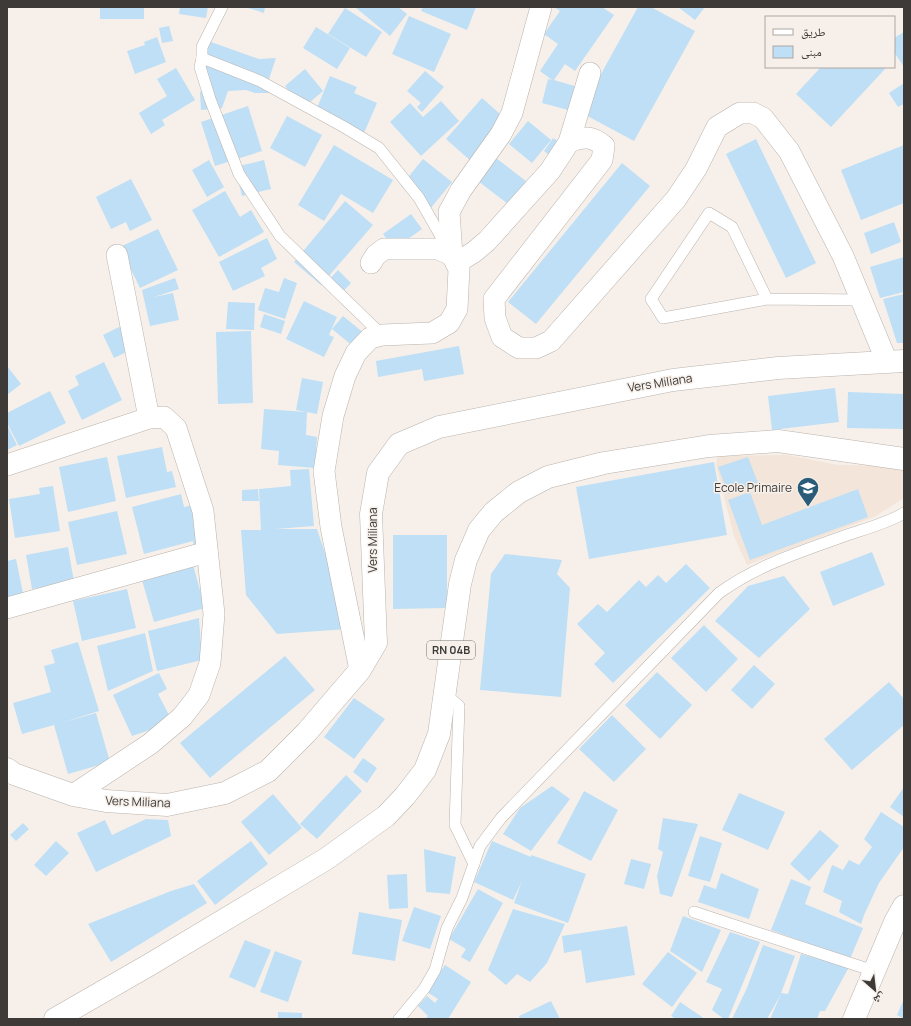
<svg xmlns="http://www.w3.org/2000/svg" width="911" height="1026" viewBox="0 0 911 1026" font-family="Manrope,'Noto Naskh Arabic',sans-serif">
<style>
.built{fill:#f3e5d9}
.building{fill:#bedff5}
.lines{fill:none;stroke-linecap:round;stroke-linejoin:round}
.service-casing{stroke:#bab3ad;stroke-width:12}
.minor-casing{stroke:#bab3ad;stroke-width:22}
.secondary-casing{stroke:#bab3ad;stroke-width:23}
.primary-casing{stroke:#bab3ad;stroke-width:23}
.service{stroke:#fff;stroke-width:11}
.minor{stroke:#fff;stroke-width:21}
.secondary{stroke:#fff;stroke-width:22}
.primary{stroke:#fff;stroke-width:22}
.labels{text-anchor:middle;stroke-width:3;stroke-linejoin:round;paint-order:stroke}
.shield{fill:#f7f0ea;stroke:#75716d;stroke-width:1}
.shield-label{font-size:11px;font-weight:bold;fill:#3d3a38}
.street-label{font-size:12px;fill:#3d3a38;stroke:#f7f0ea}
.poi-label{font-size:12px;fill:#3d3a38;stroke:#f7f0ea;text-anchor:end}
</style>
<rect width="100%" height="100%" fill="#f7f0ea"/>
<path class="built" d="M787,455L838,465L904,466V498L874,517L747,565L734,536L716,465L717,456Z"/>
<g class="building">
<rect x="100" y="7" width="44" height="12"/>
<path d="M180,7H208L206,18L179,14Z"/>
<path d="M245,7H265L264,13Z"/>
<path d="M355,7H398L407,14L390,36Z"/>
<path d="M423,7H476L467,30L421,11Z"/>
<path d="M554,7H602L614,15L575,71L565,64L554,80L578,87L572,111L542,103L548,79L552,80L540,71L558,44L544,34L560,11Z"/>
<path d="M638,7H651L695,31L634,141L580,112Z"/>
<path d="M678,7H705L695,20Z"/>
<path d="M345,8L382,32L366,57L328,34Z"/>
<path d="M409,16L451,34L434,72L392,54Z"/>
<path d="M169,26L173,41L162,43L159,28Z"/>
<path d="M316,27L350,48L337,69L303,48Z"/>
<path d="M904,32V67L894,52V38Z"/>
<path d="M157,37L166,62L135,74L127,51L145,45L144,42Z"/>
<path d="M211,42L259,59L276,58L269,79V93H255L246,90L228,91L222,108L201,110L200,93L207,72L202,43Z"/>
<path d="M821,67H883L885,69L831,127L796,94Z"/>
<path d="M176,68L195,100L162,120L165,125L151,134L139,113L167,96L157,79Z"/>
<path d="M305,69L323,91L303,108L285,86Z"/>
<path d="M425,71L444,87L422,112L417,107L421,103L407,91Z"/>
<path d="M330,76L357,87L354,93L377,103L364,133L315,113Z"/>
<path d="M904,83V104L898,107L889,93Z"/>
<path d="M482,98L509,122L473,163L446,139Z"/>
<path d="M441,101L459,121L421,156L390,122L410,103L423,117Z"/>
<path d="M248,106L262,151L215,166L201,122Z"/>
<path d="M287,116L322,135L305,167L270,148Z"/>
<path d="M528,121L551,140L532,163L509,144Z"/>
<path d="M553,138L561,143L552,157L544,151Z"/>
<path d="M756,139L816,263L786,278L726,154Z"/>
<path d="M334,145L393,180L373,213L341,194L324,221L298,205Z"/>
<path d="M904,145V203L861,220L841,170Z"/>
<path d="M492,155L526,181L508,204L474,178Z"/>
<path d="M423,159L452,182L430,209L401,186Z"/>
<path d="M209,160L224,187L207,197L192,170Z"/>
<path d="M264,160L271,189L242,196L235,167Z"/>
<path d="M622,163L650,186L536,324L508,302Z"/>
<path d="M131,179L152,220L130,231L126,222L111,229L96,197Z"/>
<path d="M225,191L240,217L251,210L264,232L219,257L192,210Z"/>
<path d="M345,201L373,225L321,285L294,262Z"/>
<path d="M411,214L422,229L394,249L383,234Z"/>
<path d="M894,222L901,242L871,254L864,233Z"/>
<path d="M158,229L178,270L140,288L120,247Z"/>
<path d="M267,238L277,259L261,268L265,276L233,291L219,262Z"/>
<path d="M904,257V292L880,298L870,267Z"/>
<path d="M338,270L351,283L338,297L325,284Z"/>
<path d="M175,278L179,289L154,297L173,293L179,320L150,326L142,290Z"/>
<path d="M284,278L297,283L285,319L258,310L265,288L279,292Z"/>
<path d="M904,294V343H897L883,299Z"/>
<path d="M304,301L337,317L329,335L334,337L324,357L286,339Z"/>
<path d="M228,302L255,303L254,330L226,329Z"/>
<path d="M264,314L285,321L281,334L260,327Z"/>
<path d="M343,316L365,334L354,347L332,329Z"/>
<path d="M121,326L133,349L114,358L103,335Z"/>
<path d="M251,331L253,403L218,404L216,332Z"/>
<path d="M459,346L464,374L424,381L422,369L378,377L376,361Z"/>
<path d="M104,362L122,400L82,420L68,391L79,385L75,376Z"/>
<path d="M7,366L21,384L7,395Z"/>
<path d="M302,378L323,382L317,414L296,410Z"/>
<path d="M835,388L839,422L772,430L768,396Z"/>
<path d="M50,391L66,423L19,446L7,423V413Z"/>
<path d="M848,392L904,394V429L847,428Z"/>
<path d="M264,409L307,412L306,435L317,437L315,468L278,465L279,451L261,449Z"/>
<path d="M7,425L17,445L7,450Z"/>
<path d="M162,447L167,472L172,471L176,487L126,498L117,456Z"/>
<path d="M107,457L116,501L68,512L59,467Z"/>
<path d="M748,457L758,483L728,494L718,467Z"/>
<path d="M714,462L727,535L589,559L576,487Z"/>
<path d="M309,469L314,526L276,529H317L335,583L347,629L277,634L246,595L241,530H261L259,489L291,486L290,470Z"/>
<path d="M53,486L60,531L15,538L9,499L40,494L39,488Z"/>
<path d="M258,489L259,501H242V490Z"/>
<path d="M858,489L868,517L750,560L728,500L750,492L762,525Z"/>
<path d="M181,494L184,507L194,505L204,545L194,548L193,541L144,554L132,507Z"/>
<path d="M117,511L127,554L77,565L68,522Z"/>
<path d="M393,535H447V608L393,609Z"/>
<path d="M68,547L74,582L32,589L26,555Z"/>
<path d="M872,552L885,585L833,606L820,572Z"/>
<path d="M505,554L562,560L557,574L570,588L561,697L480,690L491,574Z"/>
<path d="M16,559L24,598L7,602V561Z"/>
<path d="M686,564L710,588L613,683L594,664L605,653L577,624L598,604L607,612L639,580L646,587L658,575L666,583Z"/>
<path d="M193,565L205,608L154,622L142,580Z"/>
<path d="M784,576L810,609L759,658L715,621L748,586Z"/>
<path d="M127,589L136,628L82,641L73,601Z"/>
<path d="M199,618L202,660L157,671L148,631Z"/>
<path d="M704,625L738,659L706,692L671,658Z"/>
<path d="M145,633L153,671L108,691L97,646Z"/>
<path d="M78,642L99,711L61,723L96,713L110,762L68,774L54,725L22,734L13,703L51,692L44,666L55,663L51,650Z"/>
<path d="M285,656L315,690L210,778L180,743Z"/>
<path d="M754,665L775,684L752,709L731,690Z"/>
<path d="M657,672L692,705L660,739L625,705Z"/>
<path d="M159,673L167,689L158,694L169,715L153,729L132,736L113,695Z"/>
<path d="M889,682L904,699V725L852,770L824,739Z"/>
<path d="M354,698L385,719L354,759L324,737Z"/>
<path d="M612,715L646,749L614,782L579,749Z"/>
<path d="M363,758L377,768L367,783L353,772Z"/>
<path d="M346,775L362,791L317,839L300,824Z"/>
<path d="M552,786L570,799L531,851L503,834L520,808Z"/>
<path d="M904,787V817L890,807Z"/>
<path d="M584,791L618,810L591,861L557,843Z"/>
<path d="M739,793L785,812L768,850L722,830Z"/>
<path d="M273,794L302,828L269,855L241,822Z"/>
<path d="M881,812L904,827V847L879,883L864,915L861,924L839,912L842,901L823,892L832,865L843,870L849,860L859,865L872,847L864,839Z"/>
<path d="M663,818L698,824L672,897L660,894L657,876L663,852L658,849Z"/>
<path d="M146,819L168,820L171,836L96,872L77,833L105,820L112,835Z"/>
<path d="M23,823L29,829L16,841L10,835Z"/>
<path d="M820,830L839,846L809,881L790,864Z"/>
<path d="M700,836L722,843L710,882L688,876Z"/>
<path d="M56,841L69,853L46,876L34,865Z"/>
<path d="M251,841L268,864L215,905L197,881Z"/>
<path d="M492,841L531,857V855L586,874L568,923L514,903L522,881L513,900L474,882Z"/>
<path d="M424,849L456,857L450,894L426,892Z"/>
<path d="M631,859L651,864L644,889L624,884Z"/>
<path d="M721,873L759,889L749,919L698,902L704,885L716,889Z"/>
<path d="M407,874L408,908L389,909L387,875Z"/>
<path d="M791,879L811,887L805,904L863,928L850,959L771,930Z"/>
<path d="M194,884L207,903L111,962L88,924L171,891Z"/>
<path d="M478,889L503,903L470,962L461,957L466,949L449,939Z"/>
<path d="M414,907L441,916L430,949L402,941Z"/>
<path d="M513,909L565,924L547,963L530,982L517,974L506,985L488,970Z"/>
<path d="M359,912L402,920L395,961L352,954Z"/>
<path d="M683,916L721,930L702,972L670,951Z"/>
<path d="M627,926L635,975L586,983L581,950L564,953L562,936Z"/>
<path d="M730,932L760,942L728,1019H724L712,1010L722,989L706,982Z"/>
<path d="M245,940L271,950L255,988L229,977Z"/>
<path d="M763,945L795,956L781,993L788,994L801,954L849,967L825,1011H820L817,1019H770L781,994L767,1019H732L747,988Z"/>
<path d="M275,951L302,961L288,1002L260,992Z"/>
<path d="M668,952L697,973L672,1007L642,984Z"/>
<path d="M445,965L471,982L448,1019H425L428,1016L418,1006L427,996L435,1003L438,999L427,992Z"/>
<path d="M904,999V1019L897,1015Z"/>
<path d="M551,1001L560,1019H520L519,1016Z"/>
<path d="M680,1002L705,1019H676L671,1016Z"/>
<path d="M278,1012L302,1013V1019H278Z"/>
</g>
<g class="lines">
<g class="service-casing">
<g id="service">
<path d="M222,7L202,47V58L260,81L344,127L379,148L419,198L447,247"/>
<path d="M202,58L200,67L210,99L239,174L280,236L382,335"/>
<path d="M767,299L732,227L709,213L651,299L663,318L767,299L861,300"/>
<path d="M444,693L459,706L455,825L474,864"/>
<path d="M694,912L874,971"/>
<path d="M399,1019L424,989L435,970L447,928L462,898L480,846L501,818L719,593C760,564 800,552 847,535C865,529 888,523 904,513"/>
</g>
</g>
<g class="minor-casing">
<g id="minor">
<path d="M569,142C584,136 592,136 604,146L602,160L494,299L495,318L502,337L519,348H536L551,341L676,199L696,169L717,127L740,113H753L763,118L789,151L843,256L887,362"/>
<path d="M117,255L149,418"/>
<path d="M452,255L449,212L461,190L501,134L512,113L541,7"/>
<path d="M456,263L474,252L487,241L550,171L569,142L590,73"/>
<path d="M7,465L149,418L164,417L176,428L203,511L214,614L210,663L199,695L182,717L150,744L73,795"/>
<path d="M7,608L207,552"/>
<path d="M360,670L331,527L324,471L333,416L345,376L356,353L370,338L382,335L432,333L449,323L457,309L459,269L452,255L438,249H384L376,255L371,263"/>
</g>
</g>
<g class="secondary-casing">
<path id="secondary" d="M7,769L14,774L73,795L106,801L167,805L225,793L268,771L306,733L360,670L376,643L371,514L378,473L399,444L439,427L673,380L778,368L904,361"/>
</g>
<g class="primary-casing">
<g id="primary">
<path d="M55,1019L149,965L326,859L386,816L405,796L425,770L439,734L460,584L466,560L479,530L494,512L519,492L548,477L604,463L709,446L778,441L904,459"/>
<path d="M854,1019L895,922L904,906"/>
</g>
</g>
<use href="#service" class="service"/>
<use href="#minor" class="minor"/>
<use href="#secondary" class="secondary"/>
<use href="#primary" class="primary"/>
</g>
<defs>
<g id="school-pin" transform="scale(1.15)"><path d="M0 17L-7.5 6A9.5 9.5 0 1 1 7.5 6Z" fill="#2a5c7a" stroke="#f7f0ea"/><path d="M0-5L7-2L0 1L-7-2ZM-4 1L0 2.5L4 1V4Q0 6-4 4Z" fill="#fff"/></g>
</defs>
<g fill-rule="evenodd">
<use href="#school-pin" x="808" y="488"/>
</g>
<g class="labels">
<rect class="shield" x="427" y="641" width="48" height="18" rx="3"/>
<g class="shield-label">
<text x="451" y="654">RN 04B</text>
</g>
<g class="street-label">
<text transform="translate(660 383) rotate(-9)" y="4">Vers Miliana</text>
<text transform="translate(373 540) rotate(-90)" y="4">Vers Miliana</text>
<text transform="translate(138 802) rotate(2)" y="4">Vers Miliana</text>
</g>
<g class="poi-label">
<text x="792" y="492">Ecole Primaire</text>
</g>
</g>
<rect width="911" height="1026" fill="none" stroke="#3d3a38" stroke-width="16"/>
<rect x="765" y="16" width="130" height="52" fill="#f7f0ea" stroke="#ada7a3"/>
<rect x="773" y="29" width="20" height="6" fill="#ffffff" stroke="#ada7a3"/>
<text x="801" y="36" font-size="12" fill="#3d3a38">طريق</text>
<rect x="773" y="46" width="20" height="12" fill="#bedff5" stroke="#ada7a3"/>
<text x="801" y="56" font-size="12" fill="#3d3a38">مبنى</text>
<g transform="translate(875 990) rotate(152)" stroke="#f7f0ea" stroke-width="3" paint-order="stroke">
<path d="M0-3L7 15L0 10L-7 15Z" fill="#3d3a38"/>
<text y="-6" font-size="11" font-weight="bold" text-anchor="middle" fill="#3d3a38">ش</text>
</g>
</svg>
